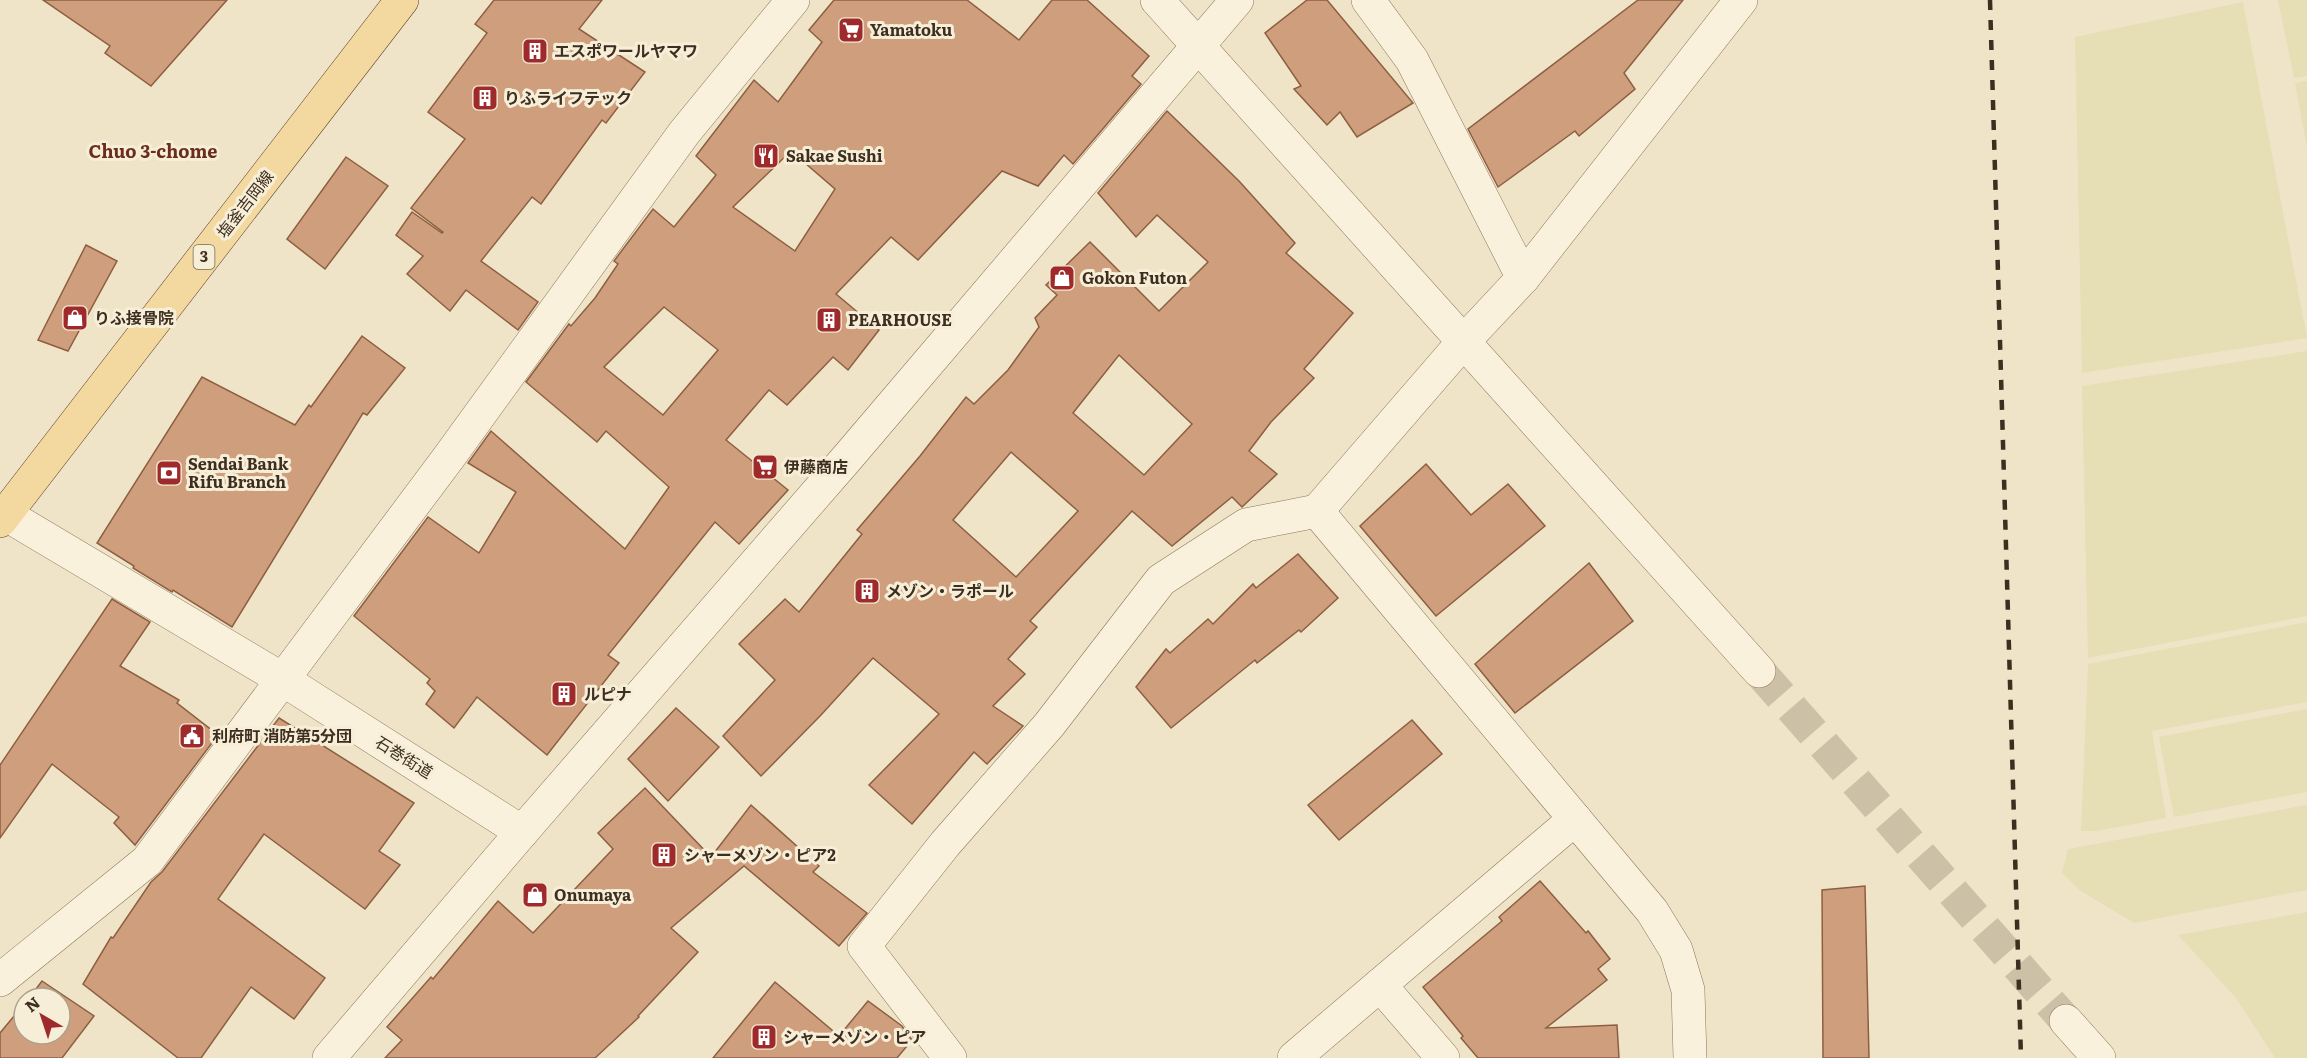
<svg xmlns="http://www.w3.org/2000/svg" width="2307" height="1058" viewBox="0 0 2307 1058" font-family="Literata,'Noto Sans JP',serif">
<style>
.farmland{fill:#e6deb5}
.building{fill:#cf9f7d;stroke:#8d5f41;stroke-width:1.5;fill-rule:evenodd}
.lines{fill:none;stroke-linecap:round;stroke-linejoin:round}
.minor-tunnel{stroke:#ccc0a6;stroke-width:33;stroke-dasharray:33 16;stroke-linecap:butt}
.minor-casing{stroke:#8d765c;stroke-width:34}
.major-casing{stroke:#5b4430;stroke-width:34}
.minor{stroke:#faf1dc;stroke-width:33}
.major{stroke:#f3d9a0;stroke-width:33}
.rail{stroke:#3d2e20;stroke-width:4.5;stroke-dasharray:10 10;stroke-linecap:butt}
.labels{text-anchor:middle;stroke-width:6;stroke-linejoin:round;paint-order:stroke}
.shield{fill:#f7eed8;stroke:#756857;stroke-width:1.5}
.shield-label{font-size:15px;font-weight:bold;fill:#3d2e20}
.poi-label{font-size:16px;font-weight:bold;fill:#3d2e20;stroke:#f7eed8;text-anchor:start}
.street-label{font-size:16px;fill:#3d2e20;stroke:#f7eed8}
.neighbourhood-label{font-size:18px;font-weight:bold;fill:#6b2e1e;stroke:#f7eed8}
</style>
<rect width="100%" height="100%" fill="#f0e4c8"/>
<g class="farmland">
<path d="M2278,0H2307V76L2294,78Z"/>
<path d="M2243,2L2307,338L2082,373L2075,37Z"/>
<path d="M2307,81V148L2295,83Z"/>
<path d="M2307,351V616L2088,658L2082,386Z"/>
<path d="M2307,622V702L2152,731L2166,818L2097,831H2081L2088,664Z"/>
<path d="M2307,709V792L2174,817L2159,737Z"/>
<path d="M2307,805V890L2134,923L2079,890L2062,873L2068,849Z"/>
<path d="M2307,912V1058H2275L2236,998L2178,935Z"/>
</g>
<g class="building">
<path d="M43,0H227L151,86L105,53L110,46Z"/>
<path d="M494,0H602L579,29L645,72L606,123L602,120L541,204L532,197L481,261L538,302L518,330L466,290L450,311L407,274L423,256L396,235L412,212L442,233L443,232L411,208L465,139L428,112L487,33L475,24Z"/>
<path d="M834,0H967L1019,40L1052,0H1087L1149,56L1132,76L1141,84L1073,164L1064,155L1038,186L1002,171L918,260L891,237L836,294L879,330L848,370L833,357L787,405L769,390L726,440L788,490L739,544L715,522L608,655L619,663L547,755L477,697L454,728L426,704L435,691L427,683L430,679L354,616L428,517L479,553L516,492L468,463L491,431L625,549L669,487L606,431L597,442L526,382L569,324L571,326L595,298L618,264L614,261L653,209L674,227L716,175L696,156L754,80L778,102L822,42L809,30ZM791,151L835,189L795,251L733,207ZM664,307L718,350L663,415L604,367Z"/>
<path d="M1307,0H1327L1413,103L1357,137L1340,112L1327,125L1294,89L1301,86L1265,33Z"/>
<path d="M1638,0H1683L1624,73L1635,89L1579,136L1575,131L1498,187L1468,129Z"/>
<path d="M1167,111L1239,181L1295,243L1286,253L1353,313L1304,369L1314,378L1271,422L1249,451L1277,474L1242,507L1232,497L1172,546L1132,511L1030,621L1037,627L1008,659L1025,674L993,706L1023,726L987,764L974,752L912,824L869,785L939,714L873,658L821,715L761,776L723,736L775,680L739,644L785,599L799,612L862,534L857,530L920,456L966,397L974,404L1008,370L1039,327L1035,318L1057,295L1046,285L1090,242L1159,311L1208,262L1157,215L1136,237L1098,193ZM1119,355L1192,424L1144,475L1073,413ZM1011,452L1078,511L1016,577L953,520Z"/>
<path d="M346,157L388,186L325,269L287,239Z"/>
<path d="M86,245L117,261L68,351L38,340Z"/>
<path d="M362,336L405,368L367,415L363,413L232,627L173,590L172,592L133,568L134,566L97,543L202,377L295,425L309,405L311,407Z"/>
<path d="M1426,464L1471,515L1508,484L1545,526L1436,616L1360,526Z"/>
<path d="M1298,554L1338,598L1301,632L1299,630L1257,663L1255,660L1171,728L1136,687L1166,649L1170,653L1208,619L1213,624L1253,584L1256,588Z"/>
<path d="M1589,563L1633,621L1515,713L1475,664Z"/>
<path d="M112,599L150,622L120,666L179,700L177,703L218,735L135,845L114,823L119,817L52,764L0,838V765Z"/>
<path d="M676,708L719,747L668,801L628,759Z"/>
<path d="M279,718L414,803L379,851L400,865L365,909L264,834L218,899L325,978L294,1019L251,987L201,1058H178L83,984L111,937L113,938L151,882L162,872Z"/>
<path d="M1412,720L1442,754L1339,840L1308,805Z"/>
<path d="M645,788L711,857L751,805L819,866L813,872L867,913L839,946L744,866L671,928L698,952L638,1016L639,1017L595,1058H385L402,1040L387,1027L431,977L433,979L498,901L533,933L613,849L598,833Z"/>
<path d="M1540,881L1586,933L1588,931L1610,959L1598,969L1607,980L1546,1028L1617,1025L1619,1058H1478L1461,1038L1463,1036L1423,987L1502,921L1499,917Z"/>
<path d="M1865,886L1869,1058H1823L1822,890Z"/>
<path d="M42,981L94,1016L62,1058H0V1033L24,1004V1034H60V998H29Z"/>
<path d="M775,982L839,1036L868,1001L902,1026L912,1040L897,1058H713Z"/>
</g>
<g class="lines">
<path class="minor-tunnel" d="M1759,671L2066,1021"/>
<g class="minor-casing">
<g id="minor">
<path d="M1157,0L1759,671"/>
<path d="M1368,0L1412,60L1523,278"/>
<path d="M0,511L282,679L522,832"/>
<path d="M1317,511L1652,911L1676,950L1688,990L1690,1058"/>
<path d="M0,980L147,861L449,457L684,133L793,0"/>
<path d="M1380,985L1443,1058"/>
<path d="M2066,1021L2099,1058"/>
<path d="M329,1058L522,832L848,457L1237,0"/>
<path d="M950,1058L864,946L945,844L1049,725L1161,580L1246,525L1317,511L1464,341L1523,278L1741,0"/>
<path d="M1294,1058L1575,819"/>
</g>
</g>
<g class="major-casing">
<path id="major" d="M0,521L402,0"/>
</g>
<use href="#minor" class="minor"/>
<use href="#major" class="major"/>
<path class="rail" d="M1990,0L2021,1058"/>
</g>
<defs>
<g id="supermarket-square" transform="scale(1.35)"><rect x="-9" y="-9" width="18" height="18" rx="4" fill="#9e2a2b" stroke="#f7eed8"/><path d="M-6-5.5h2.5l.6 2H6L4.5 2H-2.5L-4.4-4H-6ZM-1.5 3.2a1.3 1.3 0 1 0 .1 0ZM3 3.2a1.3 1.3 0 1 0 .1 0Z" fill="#fff"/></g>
<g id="building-square" transform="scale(1.35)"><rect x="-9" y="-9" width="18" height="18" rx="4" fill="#9e2a2b" stroke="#f7eed8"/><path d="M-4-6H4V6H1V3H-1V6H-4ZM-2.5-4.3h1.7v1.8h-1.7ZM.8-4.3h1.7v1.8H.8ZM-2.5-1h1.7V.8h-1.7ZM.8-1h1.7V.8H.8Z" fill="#fff"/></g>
<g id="restaurant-square" transform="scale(1.35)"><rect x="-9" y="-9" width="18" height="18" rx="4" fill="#9e2a2b" stroke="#f7eed8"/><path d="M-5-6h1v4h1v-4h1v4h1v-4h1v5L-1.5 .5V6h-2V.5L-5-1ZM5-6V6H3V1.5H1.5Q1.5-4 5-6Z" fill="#fff"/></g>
<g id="shop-square" transform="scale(1.35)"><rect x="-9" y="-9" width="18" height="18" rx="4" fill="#9e2a2b" stroke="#f7eed8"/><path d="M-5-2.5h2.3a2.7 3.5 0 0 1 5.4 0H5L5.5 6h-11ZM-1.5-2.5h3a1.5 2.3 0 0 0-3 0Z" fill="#fff"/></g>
<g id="bank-square" transform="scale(1.35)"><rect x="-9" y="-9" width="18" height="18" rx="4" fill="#9e2a2b" stroke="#f7eed8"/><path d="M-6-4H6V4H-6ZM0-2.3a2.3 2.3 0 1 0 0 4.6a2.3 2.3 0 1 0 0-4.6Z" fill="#fff"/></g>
<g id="civic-square" transform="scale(1.35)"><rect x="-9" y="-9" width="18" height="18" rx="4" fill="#9e2a2b" stroke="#f7eed8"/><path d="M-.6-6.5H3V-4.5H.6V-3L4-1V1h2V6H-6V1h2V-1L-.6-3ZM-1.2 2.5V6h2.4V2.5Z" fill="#fff"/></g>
</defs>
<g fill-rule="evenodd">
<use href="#supermarket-square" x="851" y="30"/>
<use href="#building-square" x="535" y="51"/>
<use href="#building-square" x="485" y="98"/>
<use href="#restaurant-square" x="766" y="156"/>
<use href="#shop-square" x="1062" y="278"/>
<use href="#shop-square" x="75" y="318"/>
<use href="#building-square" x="829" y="320"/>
<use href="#supermarket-square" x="765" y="467"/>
<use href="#bank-square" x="169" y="473"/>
<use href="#building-square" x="867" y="591"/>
<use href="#building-square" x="564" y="694"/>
<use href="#civic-square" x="192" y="736"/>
<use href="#building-square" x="664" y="855"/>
<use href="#shop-square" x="535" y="895"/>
<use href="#building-square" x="764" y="1037"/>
</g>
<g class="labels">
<rect class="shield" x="193.5" y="245" width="21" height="24" rx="4.5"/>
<g class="shield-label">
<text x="204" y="262">3</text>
</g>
<g class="poi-label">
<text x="870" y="36">Yamatoku</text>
<text x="554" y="57">エスポワールヤマワ</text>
<text x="504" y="104">りふライフテック</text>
<text x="786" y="162">Sakae Sushi</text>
<text x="1082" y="284">Gokon Futon</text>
<text x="94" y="324">りふ接骨院</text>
<text x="848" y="326">PEARHOUSE</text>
<text x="188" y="470">Sendai Bank<tspan x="188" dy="18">Rifu Branch</tspan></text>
<text x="784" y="473">伊藤商店</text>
<text x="886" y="597">メゾン・ラポール</text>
<text x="584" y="700">ルピナ</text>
<text x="212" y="742">利府町 消防第5分団</text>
<text x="684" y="861">シャーメゾン・ピア2</text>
<text x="554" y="901">Onumaya</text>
<text x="783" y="1043">シャーメゾン・ピア</text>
</g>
<g class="street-label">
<text transform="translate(245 204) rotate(-52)" y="6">塩釜吉岡線</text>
<text transform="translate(404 757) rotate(32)" y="6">石巻街道</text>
</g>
<g class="neighbourhood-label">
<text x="153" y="158">Chuo 3-chome</text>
</g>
</g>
<g transform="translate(42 1016) rotate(321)"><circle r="28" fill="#f7eed8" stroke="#ada18e" stroke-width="1.5"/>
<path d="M0-4.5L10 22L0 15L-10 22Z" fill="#9e2a2b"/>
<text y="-9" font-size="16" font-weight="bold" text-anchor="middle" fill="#3d2e20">N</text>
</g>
</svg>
